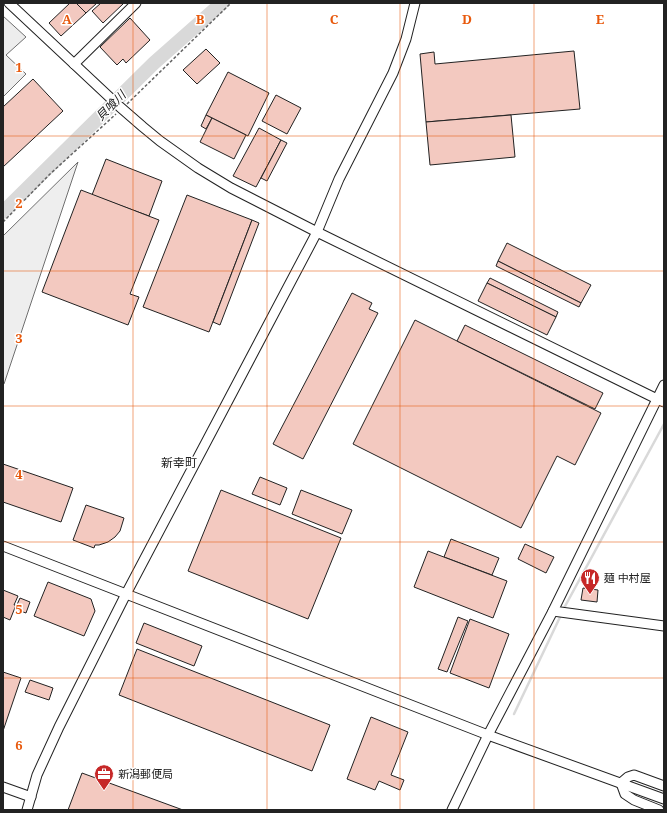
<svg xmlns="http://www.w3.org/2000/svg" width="667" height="813" viewBox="0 0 667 813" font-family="'Noto Serif','Noto Sans JP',serif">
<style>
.green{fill:#eee;stroke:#6f6f6f}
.parking{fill:#ededed;stroke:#6f6f6f}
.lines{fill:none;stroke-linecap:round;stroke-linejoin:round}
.stream{stroke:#d9d9d9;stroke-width:2.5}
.river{stroke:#d9d9d9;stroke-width:14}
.building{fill:#f3c9c0;stroke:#222}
.minor-casing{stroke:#222;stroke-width:11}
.path{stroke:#646464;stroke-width:1.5;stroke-dasharray:3 2;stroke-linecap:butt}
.minor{stroke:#fff;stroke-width:9}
.grid{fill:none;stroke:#e8590c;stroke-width:1;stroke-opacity:0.55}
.labels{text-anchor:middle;stroke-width:3;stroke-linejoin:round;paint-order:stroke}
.poi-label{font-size:11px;fill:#222;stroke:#fff;text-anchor:start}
.water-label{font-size:12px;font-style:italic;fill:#222;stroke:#fff}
.neighbourhood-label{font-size:12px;fill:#222;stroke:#fff}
.grid-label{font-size:13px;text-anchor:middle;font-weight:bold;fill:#e8590c;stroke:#fff;stroke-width:3;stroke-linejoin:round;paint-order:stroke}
</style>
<rect width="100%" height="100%" fill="#fff"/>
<path class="green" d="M78,162L4,384H3V236Z"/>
<path class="parking" d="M3,16L26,37L6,55L26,74L3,97Z"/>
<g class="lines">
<g class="stream">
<path d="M563,610L664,424"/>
<path d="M514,714L561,615"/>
</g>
<path class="river" d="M3,212L154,63L222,3"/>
</g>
<g class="building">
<path d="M70,3H76L86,13L61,36L49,23Z"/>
<path d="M76,3H97L86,13Z"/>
<path d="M101,3H124L103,23L92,11Z"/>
<path d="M130,18L150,40L126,63L123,59L117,65L100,47Z"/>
<path d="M206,49L220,63L197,84L183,70Z"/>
<path d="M574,51L580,109L426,122L420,54L434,52L435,64Z"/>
<path d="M228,72L269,93L248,136L206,115Z"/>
<path d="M33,79L63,111L3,167V107Z"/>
<path d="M276,95L301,108L287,134L262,121Z"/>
<path d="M206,115L212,118L206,129L201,126Z"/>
<path d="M511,115L515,157L430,165L426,122Z"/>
<path d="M212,118L246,135L234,159L200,142Z"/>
<path d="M259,128L281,140L256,187L233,176Z"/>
<path d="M281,140L287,143L267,181L261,178Z"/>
<path d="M106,159L162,181L149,216L92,195Z"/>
<path d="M81,190L159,220L130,294L139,297L128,325L42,292Z"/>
<path d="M187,195L252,220L209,332L143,307Z"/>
<path d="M252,220L259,223L220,325L213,322Z"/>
<path d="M507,243L591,285L581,303L498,261Z"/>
<path d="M498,261L581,303L579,307L496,266Z"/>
<path d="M490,278L558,312L556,317L487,283Z"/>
<path d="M487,283L556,317L547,335L478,301Z"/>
<path d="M352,293L372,303L369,309L378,313L303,459L273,444Z"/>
<path d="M415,320L601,413L575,465L557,456L521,528L353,444Z"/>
<path d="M465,325L603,393L595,409L457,341Z"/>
<path d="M3,464L73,488L61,522L3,502Z"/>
<path d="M260,477L287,488L280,505L252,494Z"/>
<path d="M221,490L341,538L308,619L188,571Z"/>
<path d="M301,490L352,510L342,534L292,514Z"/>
<path d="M86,505L124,518L120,531L115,537L108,542L99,545H95L94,548L73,540Z"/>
<path d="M451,539L499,558L492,575L444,557Z"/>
<path d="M525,544L554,557L546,573L518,559Z"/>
<path d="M428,551L507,581L493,618L414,587Z"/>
<path d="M48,582L91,599L95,611L84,636L34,616Z"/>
<path d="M583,588L598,590L597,602L581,600Z"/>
<path d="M3,590L18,596L14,605H16L10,620L3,617Z"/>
<path d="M20,598L30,602L26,613L15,609Z"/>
<path d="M458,617L468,621L447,672L438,669Z"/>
<path d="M470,619L509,634L489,688L450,673Z"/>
<path d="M144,623L202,646L194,666L136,643Z"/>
<path d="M137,649L330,725L312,771L119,695Z"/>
<path d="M3,672L21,678L3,731Z"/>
<path d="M30,680L53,688L49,700L25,692Z"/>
<path d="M371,717L408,732L391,775L404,780L400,790L379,781L375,790L347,779Z"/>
<path d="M82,773L183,810H68Z"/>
</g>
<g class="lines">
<g class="minor-casing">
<g id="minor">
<path d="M9,3L120,107L143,127L160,141L198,168L231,188L317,232L657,399L664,402"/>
<path d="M74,64L136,3"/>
<path d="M3,546L488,735L664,799"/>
<path d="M553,611L664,626"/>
<path d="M3,787L31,797"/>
<path d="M27,810L37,775L59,727L126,594L317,232L339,179L393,73L406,39L415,3"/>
<path d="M452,810L488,735L553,611L664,385"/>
<path d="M659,810L634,800L625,794L621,783L628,777L634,775L664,786"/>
</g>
</g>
<g class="path">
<path d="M127,104L231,3"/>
<path d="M3,222L50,174L116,114"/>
</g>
<use href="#minor" class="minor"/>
</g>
<path class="grid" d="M133,3V810M267,3V810M400,3V810M534,3V810M3,136H664M3,271H664M3,406H664M3,542H664M3,678H664"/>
<defs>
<g id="restaurant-pin" transform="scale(1)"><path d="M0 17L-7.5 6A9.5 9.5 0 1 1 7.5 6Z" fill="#c62828" stroke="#fff"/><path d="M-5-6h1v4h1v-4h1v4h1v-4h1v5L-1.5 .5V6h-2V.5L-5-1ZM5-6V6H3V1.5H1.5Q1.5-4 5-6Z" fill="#fff"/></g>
<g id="office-pin" transform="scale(1)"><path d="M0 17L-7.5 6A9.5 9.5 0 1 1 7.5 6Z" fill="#c62828" stroke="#fff"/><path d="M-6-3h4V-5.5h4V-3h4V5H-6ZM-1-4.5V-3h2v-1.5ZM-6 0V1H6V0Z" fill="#fff"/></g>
</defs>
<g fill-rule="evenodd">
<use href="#restaurant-pin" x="590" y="578"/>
<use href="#office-pin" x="104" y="774"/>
</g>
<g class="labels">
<g class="poi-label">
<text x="604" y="582">麺 中村屋</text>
<text x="118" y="778">新潟郵便局</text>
</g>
<g class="water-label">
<text transform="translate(111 106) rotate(-45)" y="4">貝喰川</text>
</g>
<g class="neighbourhood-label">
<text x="179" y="467">新幸町</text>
</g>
</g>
<g class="grid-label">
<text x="67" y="24">A</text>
<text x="200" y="24">B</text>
<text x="334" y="24">C</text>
<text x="467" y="24">D</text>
<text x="600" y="24">E</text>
<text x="19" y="72">1</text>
<text x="19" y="208">2</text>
<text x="19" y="343">3</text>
<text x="19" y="479">4</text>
<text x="19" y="614">5</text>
<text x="19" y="750">6</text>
</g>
<rect width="667" height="813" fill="none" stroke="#222222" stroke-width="8"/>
</svg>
